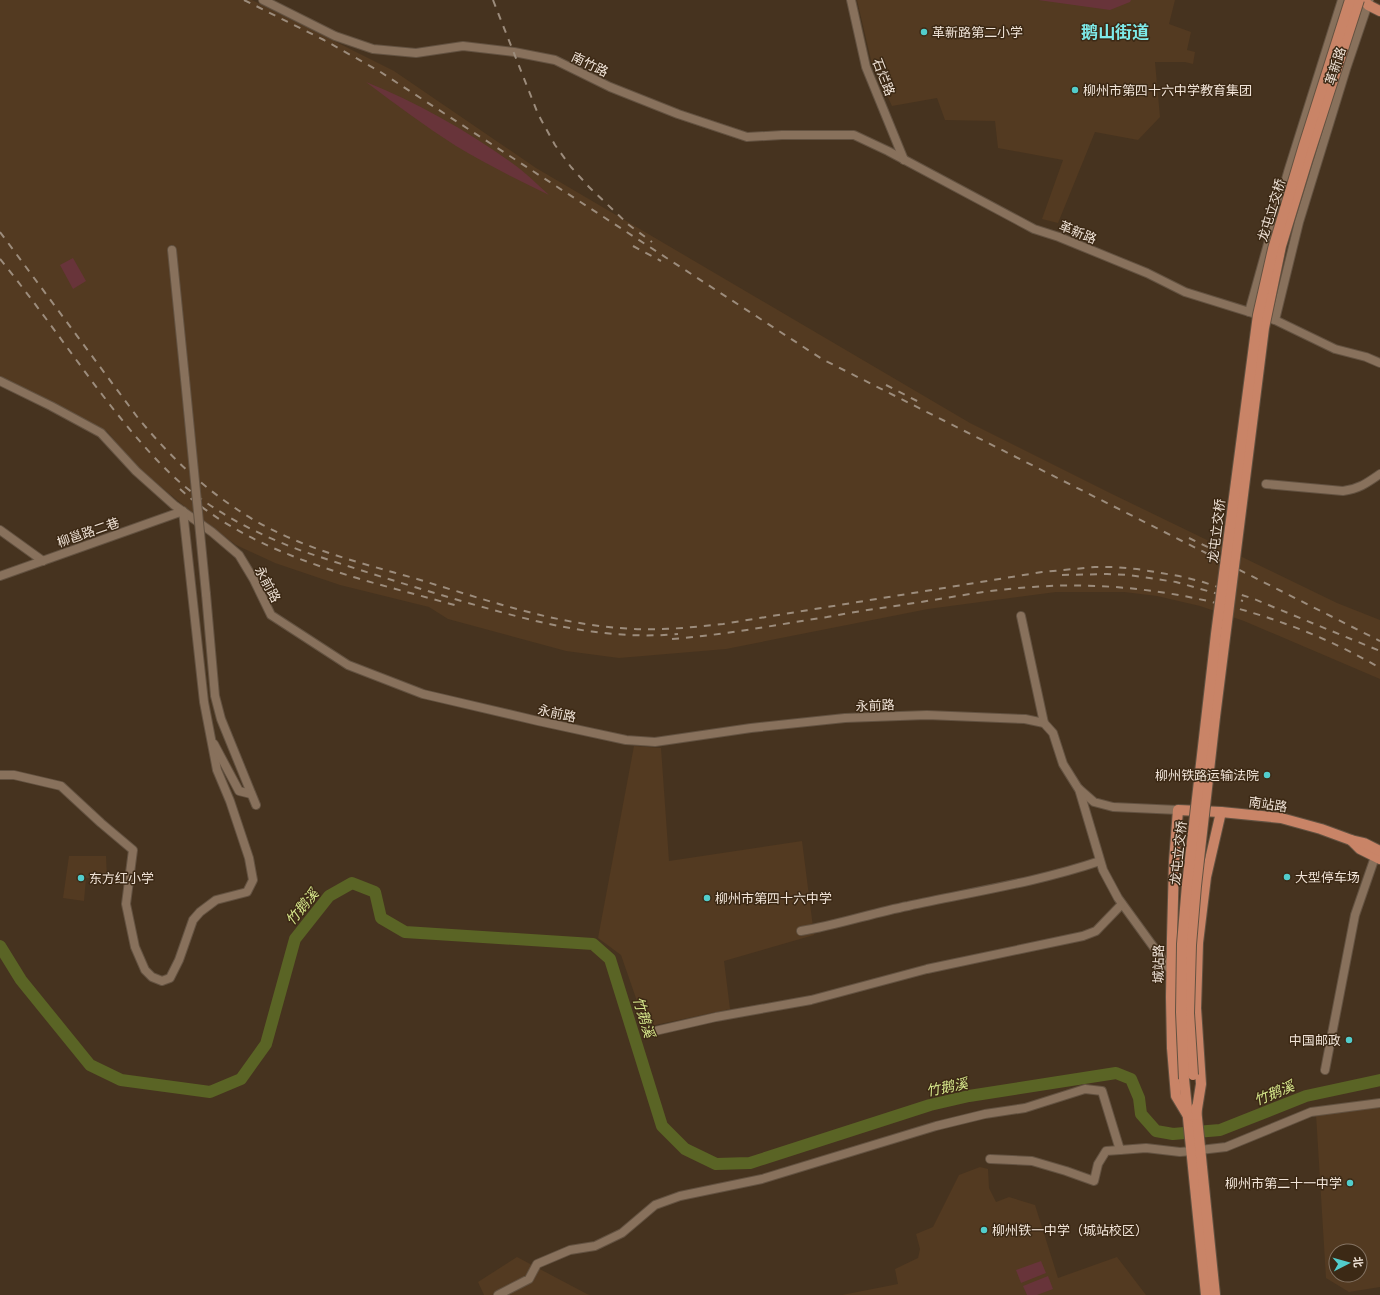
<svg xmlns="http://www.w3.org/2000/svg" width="1380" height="1295" viewBox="0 0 1380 1295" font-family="'Public Sans','Noto Sans SC',sans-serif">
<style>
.built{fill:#533a21;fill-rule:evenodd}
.green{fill:#68343a}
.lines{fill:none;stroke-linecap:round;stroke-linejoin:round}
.river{stroke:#5a6425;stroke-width:12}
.minor-casing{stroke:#635241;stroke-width:10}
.major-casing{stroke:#635241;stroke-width:12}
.minor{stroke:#88715c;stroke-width:8}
.major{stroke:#c98467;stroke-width:10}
.rail{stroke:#9c8c7c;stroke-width:2;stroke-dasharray:7 7;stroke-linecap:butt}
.minor-bridge-casing{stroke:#635241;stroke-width:10;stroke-linecap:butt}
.major-bridge-casing{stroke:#635241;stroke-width:12;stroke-linecap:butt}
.minor-bridge{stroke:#88715c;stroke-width:8}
.major-bridge{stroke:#c98467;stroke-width:10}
.poi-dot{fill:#52cdcc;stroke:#3c2915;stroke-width:1.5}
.labels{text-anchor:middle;stroke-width:3;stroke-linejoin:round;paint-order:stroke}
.poi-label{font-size:13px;fill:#f0e3d7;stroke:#3c2915;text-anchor:start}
.street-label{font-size:13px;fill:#f0e3d7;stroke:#3c2915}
.water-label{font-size:14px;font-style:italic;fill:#d6e78b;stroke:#3c2915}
.district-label{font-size:17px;font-weight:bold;fill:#7eeae9;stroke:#3c2915}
</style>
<rect width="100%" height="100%" fill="#46331f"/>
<g class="built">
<path d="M0,0H252L394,71L536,168L970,423L1110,493L1337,603L1380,620V679L1244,621L1200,606L1157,596L1124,592H1056L928,609L726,649L619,658L566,651L448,619L429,607L340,585L275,563L236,545L183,505L134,464L107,431L0,377Z"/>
<path d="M857,0H1175L1169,24L1191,32L1187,50L1195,52L1193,64L1185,62H1155L1160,117L1138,140L1095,132L1058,223L1042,219L1063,160L998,148L995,121L945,120L937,98L892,106L872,64Z"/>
<path d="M634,746L661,748L669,861L802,841L814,935L724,961L730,1009L646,1027L621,955L598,938Z"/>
<path d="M69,856H106L107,878H86L84,901L63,898Z"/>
<path d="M1380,1106V1287L1349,1292L1326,1278L1316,1114ZM1336,1251H1360V1275H1336Z"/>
<path d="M980,1167L988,1169L989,1188L996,1202L1009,1197L1035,1205L1058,1278L1117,1257L1146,1295H842L898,1284L895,1269L918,1258L920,1249L916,1234L933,1227L959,1175Z"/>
<path d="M517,1257L587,1294L590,1295H484L478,1282Z"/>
</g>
<g class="green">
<path d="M1038,0H1131L1130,2L1110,10Z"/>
<path d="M366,82C416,102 468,131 512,163C525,172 537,184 549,195C518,180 486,164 456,146C425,126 395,104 366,82Z"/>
<path d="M73,258L86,281L73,289L60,265Z"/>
<path d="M1041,1261L1046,1273L1021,1283L1016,1270Z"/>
<path d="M1048,1276L1053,1289L1037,1295H1027L1023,1286Z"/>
</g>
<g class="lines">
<path class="river" d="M0,946L21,980L90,1065L121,1080L210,1092L241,1079L266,1044L295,939L329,896L352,883L375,892L381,918L405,932L593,944L610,959L662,1126L685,1149L716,1164L750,1163L930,1105L969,1096L1116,1073L1131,1079L1139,1098L1141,1114L1156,1131L1173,1134L1220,1130L1306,1096L1380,1080"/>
<g class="minor-casing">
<g id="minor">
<path d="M263,0L335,36L373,49L416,53L463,46L514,52L555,60L610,87L678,114L747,137L782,135H854L888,151L1034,229L1059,237L1147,273L1185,292L1275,320L1335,349L1366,357L1380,363"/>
<path d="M851,0L866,67L904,160"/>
<path d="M172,250L185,379"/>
<path d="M1249,312L1288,172L1342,0"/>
<path d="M1275,320L1299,222L1346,69L1369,1"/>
<path d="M0,381L51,406L101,433L136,471L174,505L212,532L239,555L254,580L271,615L348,665L423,694L538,721L626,740L655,742L751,728L845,718L927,715L1025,719L1044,723L1053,733L1063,764L1078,788L1094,802L1113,807L1178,810"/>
<path d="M1266,484L1343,491C1359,489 1367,483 1380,474"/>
<path d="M0,530L43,561"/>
<path d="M0,576L183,511L204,702L217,770L230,801L249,858L253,880L247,892L216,900L200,912L193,920L179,960L170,978L162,981L152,977L145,970L135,947L126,904L133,850L101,823L61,786L14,775H0"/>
<path d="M206,594L215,696L221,719L256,805"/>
<path d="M1021,616L1044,723"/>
<path d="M214,744L239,791L251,794"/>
<path d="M1079,789L1103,870L1118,898L1171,971"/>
<path d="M801,931C838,925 872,913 908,906C972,892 1038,882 1100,861"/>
<path d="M655,1031L716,1017L811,1000L927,969L1083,936L1096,931L1122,904"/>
<path d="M1325,1070L1355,915L1375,857"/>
<path d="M1200,1150L1226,1147L1311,1112L1380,1103"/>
<path d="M990,1159L1032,1161L1066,1171L1094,1181L1098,1164L1106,1151L1120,1150"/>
<path d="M498,1295L529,1279L537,1264L570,1250L595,1246L622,1233L655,1205L680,1196L762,1179L936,1126L985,1114L1025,1108L1085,1089L1102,1091L1120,1150L1146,1148L1180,1152L1192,1151"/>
</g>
</g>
<g class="major-casing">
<g id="major">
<path d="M1364,0L1368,5L1380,11"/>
<path d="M1351,840L1360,849L1380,859"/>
<path d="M1184,1079L1206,1295"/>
<path d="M1196,1108L1215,1295"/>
<path d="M1196,1115L1201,1084L1196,1008L1198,943L1206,877L1221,812"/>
<path d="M1188,1116L1176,1096L1172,1048L1171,997L1172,938L1174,862L1178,810L1221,812L1281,818L1321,829L1351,840L1364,843L1380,851"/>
</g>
</g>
<use href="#minor" class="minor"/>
<use href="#major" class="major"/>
<g class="rail">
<path d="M244,0L324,40L379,71L822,359L1380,641"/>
<path d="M493,0L538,114L555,145L571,167L589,187L629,225L652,242"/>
<path d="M0,232L138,418C173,460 207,492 254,520C304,549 361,563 417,579C483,599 551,623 620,628C655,631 688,628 723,624L1042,572L1095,567H1114L1137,569L1179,576L1203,582L1254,599L1380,651"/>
<path d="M633,246L661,261"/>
<path d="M0,259C34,301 65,345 97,388C121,419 145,450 174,477C211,511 258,535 305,552C356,569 407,585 458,600C531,621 602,641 678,634"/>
<path d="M886,385L923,404"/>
<path d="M180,489C256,558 362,579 458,606"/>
<path d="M1189,538L1220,553"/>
<path d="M1062,575L1107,574L1128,575L1176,582L1243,601"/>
<path d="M672,639C724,635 775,625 827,617C858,611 889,607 921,602C958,596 995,589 1033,587C1148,578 1280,609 1380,668"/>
</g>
<g class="minor-bridge-casing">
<path id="minor-bridge" d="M185,379L206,594"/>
</g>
<g class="major-bridge-casing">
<g id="major-bridge">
<path d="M1193,1075L1189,1013L1191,945L1196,886L1215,717L1264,328L1281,246L1307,161L1359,0"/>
<path d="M1184,1079L1181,1012L1182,944L1187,885L1216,634L1258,315L1273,249L1304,145L1350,0"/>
</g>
</g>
<use href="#minor-bridge" class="minor-bridge"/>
<use href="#major-bridge" class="major-bridge"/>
</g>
<g class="poi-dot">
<circle cx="924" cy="32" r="4"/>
<circle cx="1075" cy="90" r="4"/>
<circle cx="1267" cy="775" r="4"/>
<circle cx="1287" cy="877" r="4"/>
<circle cx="81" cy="878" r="4"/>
<circle cx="707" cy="898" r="4"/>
<circle cx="1349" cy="1040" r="4"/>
<circle cx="1350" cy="1183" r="4"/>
<circle cx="984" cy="1230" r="4"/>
</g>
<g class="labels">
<g class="poi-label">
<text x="932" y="37">革新路第二小学</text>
<text x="1083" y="95">柳州市第四十六中学教育集团</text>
<text x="1259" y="780" text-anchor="end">柳州铁路运输法院</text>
<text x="1295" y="882">大型停车场</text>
<text x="89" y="883">东方红小学</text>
<text x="715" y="903">柳州市第四十六中学</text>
<text x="1341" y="1045" text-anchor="end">中国邮政</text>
<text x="1342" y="1188" text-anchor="end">柳州市第二十一中学</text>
<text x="992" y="1235">柳州铁一中学（城站校区）</text>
</g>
<g class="street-label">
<text transform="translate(590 64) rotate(26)" y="5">南竹路</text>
<text transform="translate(1335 66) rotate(-72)" y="5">革新路</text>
<text transform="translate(884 77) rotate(69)" y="5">石烂路</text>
<text transform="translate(1271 210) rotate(-73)" y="5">龙屯立交桥</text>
<text transform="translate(1078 232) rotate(22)" y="5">革新路</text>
<text transform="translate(1216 531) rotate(-83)" y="5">龙屯立交桥</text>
<text transform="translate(88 532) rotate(-19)" y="5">柳邕路二巷</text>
<text transform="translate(268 584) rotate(62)" y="5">永前路</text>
<text transform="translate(875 705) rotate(-2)" y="5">永前路</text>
<text transform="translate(557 713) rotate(12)" y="5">永前路</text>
<text transform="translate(1268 804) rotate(8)" y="5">南站路</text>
<text transform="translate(1178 853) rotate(-84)" y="5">龙屯立交桥</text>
<text transform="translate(1158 964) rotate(-89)" y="5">城站路</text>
</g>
<g class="water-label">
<text transform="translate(302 907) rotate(-50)" y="5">竹鹅溪</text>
<text transform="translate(644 1017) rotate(73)" y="5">竹鹅溪</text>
<text transform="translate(947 1087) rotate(-11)" y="5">竹鹅溪</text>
<text transform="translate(1274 1093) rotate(-22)" y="5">竹鹅溪</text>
</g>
<g class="district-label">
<text x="1115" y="38">鹅山街道</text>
</g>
</g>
<g transform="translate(1348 1263) rotate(84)"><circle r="19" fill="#3c2915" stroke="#847363"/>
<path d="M0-3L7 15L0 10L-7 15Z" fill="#52cdcc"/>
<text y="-6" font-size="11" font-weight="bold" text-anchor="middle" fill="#f0e3d7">北</text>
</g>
</svg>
